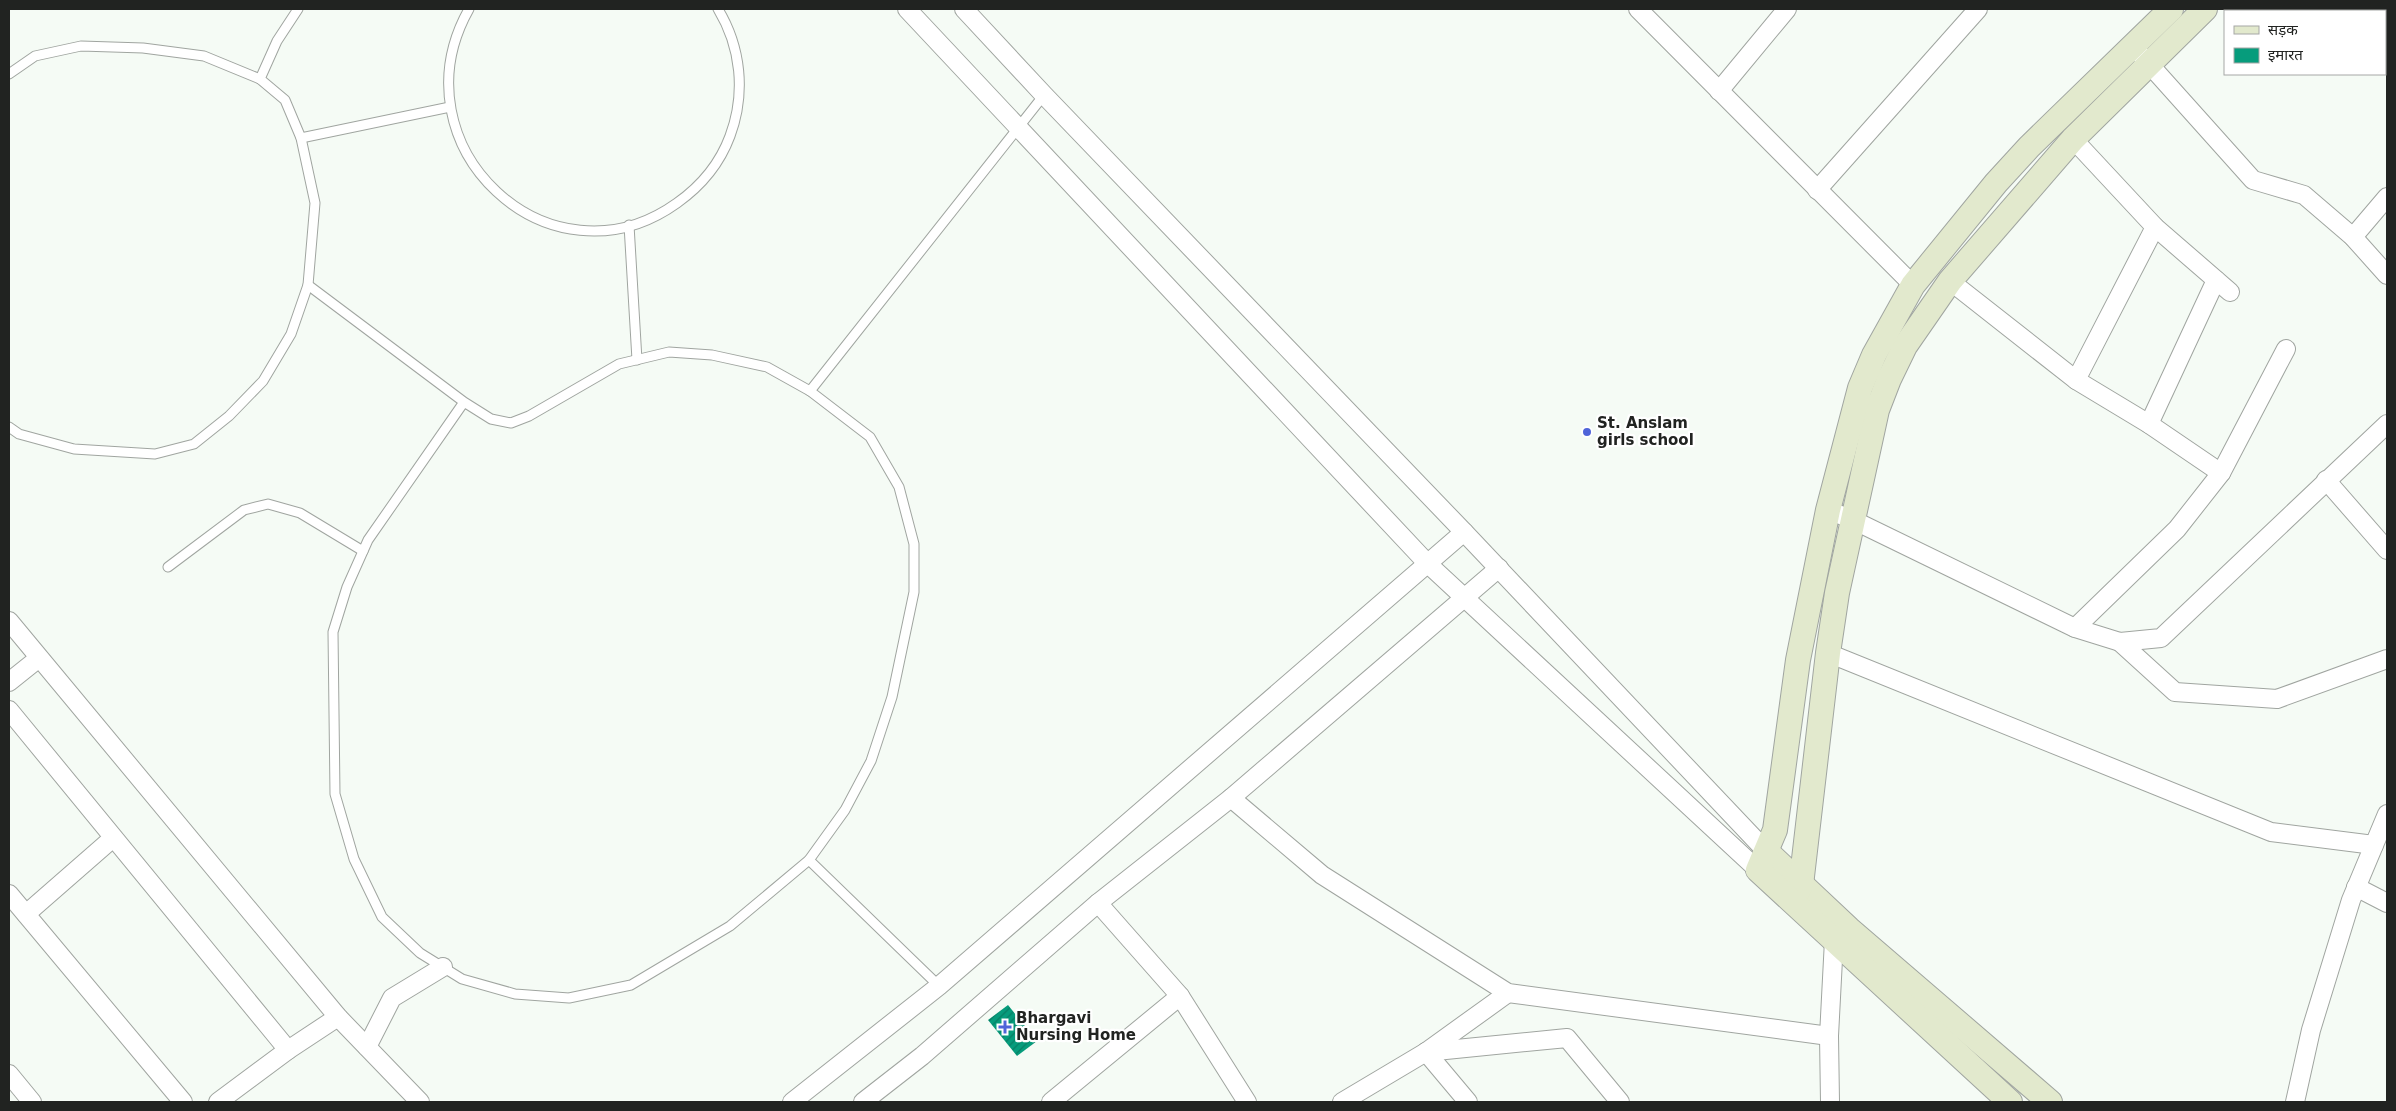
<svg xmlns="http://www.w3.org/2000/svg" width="2396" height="1111" viewBox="0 0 2396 1111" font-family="'DejaVu Sans','Noto Sans Devanagari',sans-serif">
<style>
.building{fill:url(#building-hatch)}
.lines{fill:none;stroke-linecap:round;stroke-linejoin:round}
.lane-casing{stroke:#a0a5a0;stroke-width:11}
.street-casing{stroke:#a0a5a0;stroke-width:20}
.secondary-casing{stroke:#a0a5a0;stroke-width:26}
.lane{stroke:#fff;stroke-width:9}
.street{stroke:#fff;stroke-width:18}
.secondary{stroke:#e2e9cd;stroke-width:24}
.poi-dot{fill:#4f64d9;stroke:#fff;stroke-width:2}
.labels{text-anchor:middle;stroke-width:4.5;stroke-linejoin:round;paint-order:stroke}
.poi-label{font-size:15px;font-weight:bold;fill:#212321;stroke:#fff;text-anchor:start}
</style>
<defs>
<pattern id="building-hatch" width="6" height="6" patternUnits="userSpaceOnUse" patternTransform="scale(1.25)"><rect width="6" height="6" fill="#069c7c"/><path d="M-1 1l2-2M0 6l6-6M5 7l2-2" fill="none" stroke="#077f65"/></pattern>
</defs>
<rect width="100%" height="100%" fill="#f5fbf5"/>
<path class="building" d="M1008,1005L1037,1041L1017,1056L988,1020Z"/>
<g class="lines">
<g class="lane-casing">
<g id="lane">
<path d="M469,9C392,146 550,294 677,203C701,186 720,163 730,136C746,93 741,47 718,9"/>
<path d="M9,74L35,56L81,46L143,48L204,56L260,79"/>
<path d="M301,138L450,107"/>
<path d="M629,225L637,360"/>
<path d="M308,285L464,402L491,419L511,423L529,416L619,364L669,352L712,355L767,367L810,391L870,437L899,487L914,544V592L892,697L871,761L845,810L809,860L730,926L631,985L569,998L515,994L462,979L420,953L382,917L354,859L335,794L333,632L347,587L368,540L464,402"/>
<path d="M810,391L1044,95"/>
<path d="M9,427L19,434L74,449L155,454L194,444L229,416L263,381L291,334L308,285L315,203L301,138L285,100L260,79L277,41L298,9"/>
<path d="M168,567L244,510L268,504L300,513L363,551"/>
<path d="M809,860L939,986"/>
</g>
</g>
<g class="street-casing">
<g id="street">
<path d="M907,9L1427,563L1758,870"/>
<path d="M964,9L1044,95L1464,532L1767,852"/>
<path d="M1638,9L1913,285"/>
<path d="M2141,55L2253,180L2304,195L2353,237L2387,275"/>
<path d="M1719,91L1787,9"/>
<path d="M2073,139L2155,227L2230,292"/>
<path d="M1817,190L1978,9"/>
<path d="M2353,237L2387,197"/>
<path d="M1950,281L2076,380L2149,424L2221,473"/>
<path d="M2076,380L2155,227"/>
<path d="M2149,424L2216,280"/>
<path d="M2326,480L2387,550"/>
<path d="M1828,510L1853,520L2075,628L2120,642L2161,638L2387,424"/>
<path d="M9,621L338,1017L420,1102"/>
<path d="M2075,628L2177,529L2221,473L2286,349"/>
<path d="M2120,642L2175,692L2277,699L2387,659"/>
<path d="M1828,653L2271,832L2374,845"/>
<path d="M9,682L39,658"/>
<path d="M9,710L288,1050"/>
<path d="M1231,798L1322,875L1508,993L1829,1036"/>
<path d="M2356,887L2387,903"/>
<path d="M9,894L183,1102"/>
<path d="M1098,903L1180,996L1247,1102"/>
<path d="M26,914L113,838"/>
<path d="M367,1047L392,998L443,967"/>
<path d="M1426,1052L1567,1038L1620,1102"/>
<path d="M1426,1052L1468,1102"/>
<path d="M9,1074L32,1102"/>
<path d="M218,1102L288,1050L338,1017"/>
<path d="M792,1102L939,986L1464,532"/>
<path d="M863,1102L922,1056L1098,903L1231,798L1499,568"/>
<path d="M1051,1102L1180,996"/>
<path d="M1342,1102L1426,1052L1508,993"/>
<path d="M1830,1102L1829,1036L1834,940"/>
<path d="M2295,1102L2311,1030L2351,900L2387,814"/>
</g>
</g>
<g class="secondary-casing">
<g id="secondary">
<path d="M1767,852L1849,929L2050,1102"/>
<path d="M1793,901L1801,885L1828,653L1837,593L1877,410L1889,379L1905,346L1950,281L2073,139L2205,9"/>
<path d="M2010,1102L1758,870L1775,830L1798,660L1828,510L1860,388L1874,355L1913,285L1996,183L2029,147L2171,9"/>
</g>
</g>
<use href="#lane" class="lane"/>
<use href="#street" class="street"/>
<use href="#secondary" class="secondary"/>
</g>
<g class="poi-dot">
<circle cx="1587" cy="432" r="5"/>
<path d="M1002.5 1019.5h5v5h5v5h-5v5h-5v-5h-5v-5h5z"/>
</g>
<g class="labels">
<g class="poi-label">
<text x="1597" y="428">St. Anslam<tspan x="1597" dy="17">girls school</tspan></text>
<text x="1016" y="1023">Bhargavi<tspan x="1016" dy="17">Nursing Home</tspan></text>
</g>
</g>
<rect width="2396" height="1111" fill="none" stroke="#212321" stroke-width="20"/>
<rect x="2224" y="10" width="162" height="65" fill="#ffffff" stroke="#a6a7a6"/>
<rect x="2234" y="26" width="25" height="8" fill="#e2e9cd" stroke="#a6a7a6"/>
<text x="2268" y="35" font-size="15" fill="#212321">सड़क</text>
<rect x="2234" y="48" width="25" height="15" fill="#069c7c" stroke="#a6a7a6"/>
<text x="2268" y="60" font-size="15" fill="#212321">इमारत</text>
</svg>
